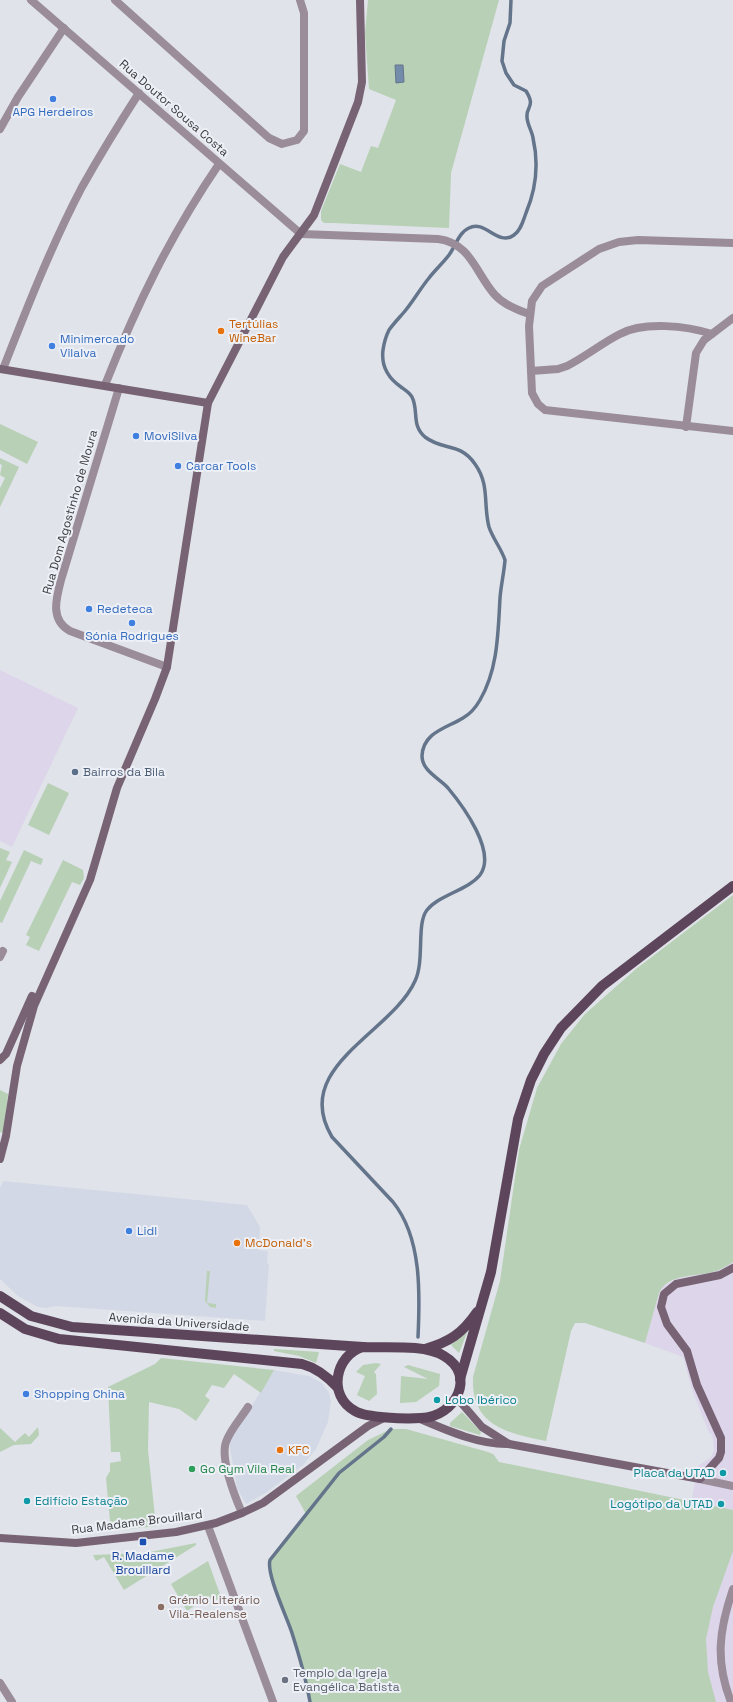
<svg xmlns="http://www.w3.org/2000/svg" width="733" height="1702" viewBox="0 0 733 1702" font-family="'Space Grotesk',sans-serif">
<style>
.built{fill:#d3d8e6}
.education{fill:#ddd5ea}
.green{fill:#b8d0b5}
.water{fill:#748cab;stroke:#63748b}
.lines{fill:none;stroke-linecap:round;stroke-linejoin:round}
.stream{stroke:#63748b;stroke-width:3.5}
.street{stroke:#9a8c98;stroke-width:8}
.secondary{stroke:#776374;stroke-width:8}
.primary{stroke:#5d465b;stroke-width:10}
.shop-dot{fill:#3f7fe0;stroke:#edf0f6;stroke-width:1.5}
.food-dot{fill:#e8710a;stroke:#edf0f6;stroke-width:1.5}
.service-dot{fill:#5c6f8a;stroke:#edf0f6;stroke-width:1.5}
.culture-dot{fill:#0f9aa8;stroke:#edf0f6;stroke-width:1.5}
.leisure-dot{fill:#2e9e5b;stroke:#edf0f6;stroke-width:1.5}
.transit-dot{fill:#1a4fb4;stroke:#edf0f6;stroke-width:1.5}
.education-dot{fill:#8d6e63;stroke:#edf0f6;stroke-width:1.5}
.worship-dot{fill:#6b7280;stroke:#edf0f6;stroke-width:1.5}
.labels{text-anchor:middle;stroke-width:4;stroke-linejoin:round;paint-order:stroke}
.street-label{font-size:12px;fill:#3b3c3f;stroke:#edf0f6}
.shop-label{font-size:12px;fill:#366cbe;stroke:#edf0f6;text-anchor:start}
.food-label{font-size:12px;fill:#c56008;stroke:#edf0f6;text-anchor:start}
.service-label{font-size:12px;fill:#4e5e75;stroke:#edf0f6;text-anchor:start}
.culture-label{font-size:12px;fill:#0d838f;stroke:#edf0f6;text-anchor:start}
.leisure-label{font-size:12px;fill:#27864d;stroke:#edf0f6;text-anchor:start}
.transit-label{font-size:12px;fill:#164399;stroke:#edf0f6}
.education-label{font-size:12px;fill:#785e54;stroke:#edf0f6;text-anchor:start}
.worship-label{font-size:12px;fill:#5b616d;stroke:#edf0f6;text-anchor:start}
</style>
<rect width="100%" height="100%" fill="#e0e3e9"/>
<g class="built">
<path d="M3,1181L247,1205L260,1227L259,1250L268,1251L267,1263L269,1264L265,1321L55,1306L47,1308L38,1307L18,1296L0,1279V1188Z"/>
<path d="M274,1370L309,1376L322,1383L329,1393L331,1401L328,1422L316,1449L303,1465L267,1492L246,1504L237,1488L229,1442Z"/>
</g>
<g class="education">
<path d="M0,670L78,708L12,847L0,841Z"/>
<path d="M733,1262V1702H412L724,1565L692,1497L699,1465L710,1458L714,1451L713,1439L711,1433H709L692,1390L683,1357L645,1343L659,1293L663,1286L678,1278L714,1272Z"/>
</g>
<g class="green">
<path d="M368,0H499L451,173L449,228L333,223H324L321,220V211L340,164L361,172L371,146L378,148L396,100L369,89L365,33Z"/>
<path d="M0,424L38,442L27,464L0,450Z"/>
<path d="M0,458L19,467L0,507V488L5,478L0,475L2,465L0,464Z"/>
<path d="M48,783L69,793L49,835L28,825Z"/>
<path d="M0,848L10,852L6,860L12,862L0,888Z"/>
<path d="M24,850L43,859L41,865L31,861L2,923L0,922V901Z"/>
<path d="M63,860L83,870L84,878L80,885L72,882L39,951L26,945L30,937L26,935Z"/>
<path d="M733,895V1262C727,1266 720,1270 713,1272C696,1277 668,1273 659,1293L645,1343L585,1323H575L571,1331L546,1441C507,1433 471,1426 473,1377L500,1281L519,1150L537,1088L561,1044L585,1014L636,969Z"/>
<path d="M0,1090L8,1094L4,1133L0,1132Z"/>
<path d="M207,1271H210L207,1303L216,1304V1308L210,1307L205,1301Z"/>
<path d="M468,1330L459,1353L451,1345Z"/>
<path d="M274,1349L319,1352L316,1363L299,1356L274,1351Z"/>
<path d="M161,1358L274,1370L261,1393L234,1374L224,1388L212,1385L205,1396L210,1400L196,1421L179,1409L149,1402L148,1450L156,1526L111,1531L106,1478L110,1471V1463L121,1461L120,1452H111L108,1387L155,1364Z"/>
<path d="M376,1363L381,1364L374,1372L376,1374L377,1394L369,1401L357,1395L365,1376L356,1372L363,1365Z"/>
<path d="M408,1365L440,1374L439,1386L416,1402L400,1403L401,1376L428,1379L404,1367Z"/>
<path d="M462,1412L481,1432L480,1435L450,1426V1423Z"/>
<path d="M38,1427L39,1435L31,1444L14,1445L0,1452V1428L15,1442L25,1433L29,1437Z"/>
<path d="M391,1429H406L488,1452L493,1454L499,1462L733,1510V1551L713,1607L706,1639L708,1672L716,1702H310C306,1679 299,1657 292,1634C288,1621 267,1573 270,1563C273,1550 297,1525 306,1514L296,1496L368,1440Z"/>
<path d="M196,1543V1545L124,1590L104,1557L96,1561L93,1555L145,1553Z"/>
<path d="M208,1561L221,1597L213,1602L209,1596L187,1611L171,1584Z"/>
</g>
<path class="water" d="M395,65H403L404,82L396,83Z"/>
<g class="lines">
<g class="stream">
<path d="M418,1337C420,1294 422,1238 393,1202L332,1137C290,1067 392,1033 415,981C425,960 416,924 427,910C439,895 468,890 480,875C497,852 463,806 448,788C439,778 422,771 422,756C423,732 447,728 463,718C470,714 476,707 480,700C498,669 498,633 500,598C501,585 504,573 505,560C501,548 493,539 489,527C483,504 490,485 475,464C460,442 443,451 425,437C411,425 419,411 412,397C410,393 405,390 401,387C388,378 381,366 383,350C384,343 386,336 389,330C394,323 400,317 405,311C414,300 420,289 429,278C435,270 443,263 449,255C455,247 459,232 469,228C485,219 498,247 514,235C521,230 523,221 526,213C536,189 539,164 533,138C532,131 527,124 527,117C526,106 536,107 526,91L514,85L506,73L502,61L504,41L510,23L511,0"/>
<path d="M310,1702C306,1679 299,1655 292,1633C287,1617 266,1574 270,1560L339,1473L384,1437L391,1429"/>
</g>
<g class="street">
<path d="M31,0L301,234L438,239C471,243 476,274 495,295C504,305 517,310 529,314"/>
<path d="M115,0L269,138L282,144L297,140L304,131V13L300,0"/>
<path d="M0,129L18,97L64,28"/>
<path d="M733,243L638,240L619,242L599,249L542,286L532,301L529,326L532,393L538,404L545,410L733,431"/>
<path d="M3,369C27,308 51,246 82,187C100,155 119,124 139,93"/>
<path d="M531,371L558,369L567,366C585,357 602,343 620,334C644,321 687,326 712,334"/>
<path d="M105,385C137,304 170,236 219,164"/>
<path d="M119,388L61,580C56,599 50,620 70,631L167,667"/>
<path d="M686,427L696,353L704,340L733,318"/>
<path d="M0,957L3,951"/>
<path d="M700,1479L733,1486"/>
<path d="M242,1513C235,1497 220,1459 226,1442C230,1430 241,1418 248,1407"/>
<path d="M208,1526L273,1702"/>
<path d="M0,1683L12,1702"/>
<path d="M731,1702C715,1661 719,1630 733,1589"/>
</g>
<g class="secondary">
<path d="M0,369L208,403"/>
<path d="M0,1060L6,1054L32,996"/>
<path d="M0,1159L6,1136L17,1066L34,1006L90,880L117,788L155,699L167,667L208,403L283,257L314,215L358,102L362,82L360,0"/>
<path d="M457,1398L482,1427L509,1444"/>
<path d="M418,1418C446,1430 479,1445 509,1444L700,1479L719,1458L721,1452V1438L697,1385L687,1351L667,1324L661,1307L664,1294L676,1284L720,1275L733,1268"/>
<path d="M0,1538L76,1543L176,1532L216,1523L242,1513L263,1503L368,1426L386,1417"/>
</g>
<g class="primary">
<path d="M0,1296L31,1316L72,1327L363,1347"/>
<path d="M0,1313L25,1329L59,1339L302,1364C317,1368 328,1377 338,1388"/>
<path d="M363,1347C387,1348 424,1344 444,1356C477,1375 456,1417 421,1418C406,1419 366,1418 355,1411C327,1396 335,1355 363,1347Z"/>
<path d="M425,1349C449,1342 462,1334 477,1312"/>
<path d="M460,1379L491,1272L518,1119L531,1080L544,1054L561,1028L602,986L733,886"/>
</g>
</g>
<g class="shop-dot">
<circle cx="53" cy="99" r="4"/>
<circle cx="52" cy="346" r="4"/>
<circle cx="136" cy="436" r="4"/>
<circle cx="178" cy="466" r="4"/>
<circle cx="89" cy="609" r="4"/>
<circle cx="132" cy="623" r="4"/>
<circle cx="129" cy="1231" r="4"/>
<circle cx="26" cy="1394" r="4"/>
</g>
<g class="food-dot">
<circle cx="221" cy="331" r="4"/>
<circle cx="237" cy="1243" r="4"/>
<circle cx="280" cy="1450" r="4"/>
</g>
<circle class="service-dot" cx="75" cy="772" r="4"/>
<g class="culture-dot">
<circle cx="437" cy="1400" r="4"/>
<circle cx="723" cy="1473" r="4"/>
<circle cx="27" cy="1501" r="4"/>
<circle cx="721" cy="1504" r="4"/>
</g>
<circle class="leisure-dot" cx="192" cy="1469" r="4"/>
<rect class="transit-dot" x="139" y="1538" width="8" height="8" rx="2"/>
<circle class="education-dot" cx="161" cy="1607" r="4"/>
<circle class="worship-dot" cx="285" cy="1680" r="4"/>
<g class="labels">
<g class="street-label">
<text transform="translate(174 108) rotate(41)" y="4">Rua Doutor Sousa Costa</text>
<text transform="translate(70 512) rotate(-74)" y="4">Rua Dom Agostinho de Moura</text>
<text transform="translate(179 1322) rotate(4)" y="4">Avenida da Universidade</text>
<text transform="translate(137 1522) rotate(-7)" y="4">Rua Madame Brouillard</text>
</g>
<g class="shop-label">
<text x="53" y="116" text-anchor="middle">APG Herdeiros</text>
<text x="60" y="343">Minimercado<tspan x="60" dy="14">Vilalva</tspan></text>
<text x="144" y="440">MoviSilva</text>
<text x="186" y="470">Carcar Tools</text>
<text x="97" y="613">Redeteca</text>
<text x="132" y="640" text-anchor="middle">Sónia Rodrigues</text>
<text x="137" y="1235">Lidl</text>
<text x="34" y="1398">Shopping China</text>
</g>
<g class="food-label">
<text x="229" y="328">Tertúlias<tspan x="229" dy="14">WineBar</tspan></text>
<text x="245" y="1247">McDonald's</text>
<text x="288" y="1454">KFC</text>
</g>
<g class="service-label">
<text x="83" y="776">Bairros da Bila</text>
</g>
<g class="culture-label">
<text x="445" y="1404">Lobo Ibérico</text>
<text x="715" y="1477" text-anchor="end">Placa da UTAD</text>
<text x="35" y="1505">Edifício Estação</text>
<text x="713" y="1508" text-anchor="end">Logótipo da UTAD</text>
</g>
<g class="leisure-label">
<text x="200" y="1473">Go Gym Vila Real</text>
</g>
<g class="transit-label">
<text x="143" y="1560">R. Madame<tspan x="143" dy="14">Brouillard</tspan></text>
</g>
<g class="education-label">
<text x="169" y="1604">Grémio Literário<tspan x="169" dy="14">Vila-Realense</tspan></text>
</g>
<g class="worship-label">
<text x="293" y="1677">Templo da Igreja<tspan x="293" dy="14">Evangélica Batista</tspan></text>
</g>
</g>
</svg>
